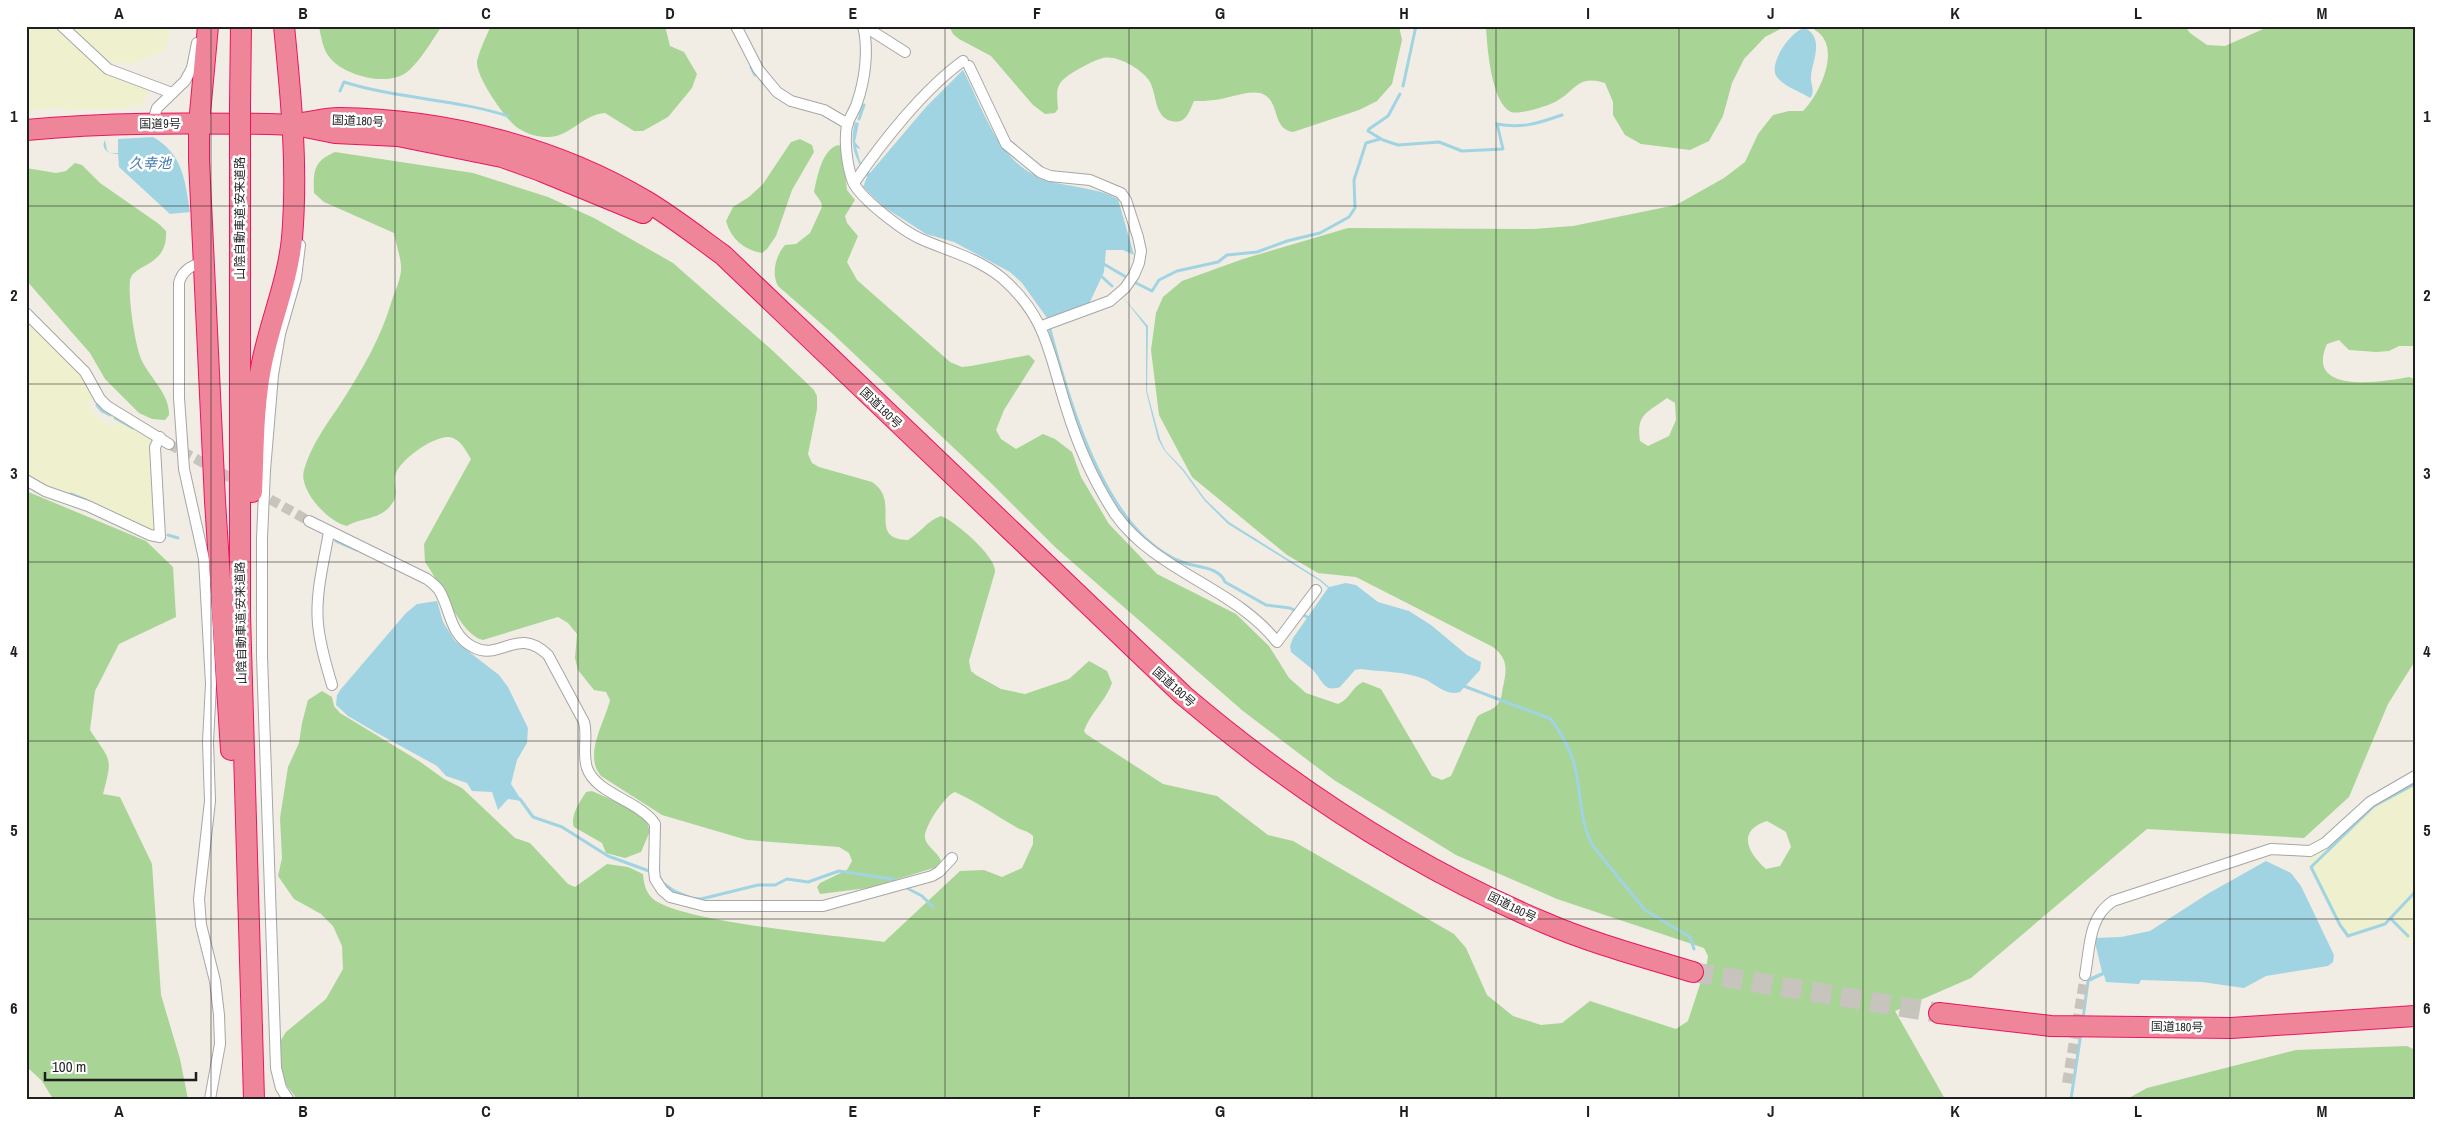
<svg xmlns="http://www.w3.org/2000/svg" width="2441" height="1125" viewBox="0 0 2441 1125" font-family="'Archivo Narrow','Noto Sans JP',sans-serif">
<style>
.farmland{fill:#eff1ce}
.forest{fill:#a8d495;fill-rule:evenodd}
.water{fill:#a1d4e2}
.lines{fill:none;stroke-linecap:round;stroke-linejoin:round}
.stream{stroke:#a1d4e2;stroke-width:3}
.street-tunnel{stroke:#c7c4bd;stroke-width:10;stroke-dasharray:10 5;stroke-linecap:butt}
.highway-tunnel{stroke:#c7c4bd;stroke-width:20;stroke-dasharray:20 10;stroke-linecap:butt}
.street-casing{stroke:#a6a6a6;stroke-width:12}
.highway-casing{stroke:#ec1460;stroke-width:22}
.street{stroke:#fff;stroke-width:10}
.highway{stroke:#ef8599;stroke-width:20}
.highway-bridge-casing{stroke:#ec1460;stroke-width:22;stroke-linecap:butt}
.highway-bridge{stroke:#ef8599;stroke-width:20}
.grid{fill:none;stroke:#1f1f1f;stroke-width:1;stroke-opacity:0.55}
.labels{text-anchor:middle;stroke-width:5;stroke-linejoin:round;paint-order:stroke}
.street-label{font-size:12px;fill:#1f1f1f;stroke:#fff}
.water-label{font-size:14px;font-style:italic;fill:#4079b0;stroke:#fff}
.neatline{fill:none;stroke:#1f1f1f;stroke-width:2}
.grid-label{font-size:16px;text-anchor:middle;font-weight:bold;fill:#1f1f1f}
</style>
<rect width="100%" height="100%" fill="#f1ede4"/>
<g class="farmland">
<path d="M26,26H59L101,66L149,87L143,105H130L129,108L64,110L59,107L26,110Z"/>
<path d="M67,26H170L168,45L162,52L136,63H126L111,62L102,58Z"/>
<path d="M26,319L81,375L94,398L87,402L97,417L114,427L117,422L101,412L95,404L97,403L103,410L151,436L156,534L48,490L26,476Z"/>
<path d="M2415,778V931L2410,939L2412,945L2403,940L2401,937L2405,933L2392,920L2385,924L2348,937L2336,921L2310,868L2307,853L2368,806Z"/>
</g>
<g class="forest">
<path d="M319,26H442C433,39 419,63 407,72C388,87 345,76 330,58C323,50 321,37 319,26Z"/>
<path d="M491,26H665L670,46L684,52L697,74L692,88L668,117L643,131H634L605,113C584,114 570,136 550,137C536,138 520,132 511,122C501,112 476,76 477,62C478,54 487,34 491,26Z"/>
<path d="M949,26H1399L1402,40L1392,84L1377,101L1359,110L1293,132C1270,128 1282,100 1260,93C1247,90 1227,99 1214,100C1207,101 1200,101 1194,101C1189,112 1186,125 1171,121C1154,116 1157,95 1150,82C1143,70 1118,55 1103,58C1092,61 1082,67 1072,73C1054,84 1057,91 1058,109L1055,113L1045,114L1033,105L991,56L959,39L953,34Z"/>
<path d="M1486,26H1786L1765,37L1744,59L1732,83L1723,116L1709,141L1690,150L1641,144L1625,135L1613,115V102L1605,83C1577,74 1576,91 1555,102C1548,106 1519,115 1511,112C1491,103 1487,46 1486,26Z"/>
<path d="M1810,26H2185L2190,33L2207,45L2225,46L2270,26H2415V346H2399L2389,351L2376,352L2349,350L2339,340L2327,344C2304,395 2383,382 2409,377L2415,379V661L2388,704L2349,797L2304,838L2147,829L1971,978L1895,1011L1945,1099H297L284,1082L279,1065L281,1040L286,1032L326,999L343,969L342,946L333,926L321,914L294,899L278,876L282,858L280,818L288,767L299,743L302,723L308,700L322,691L332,697L334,706L340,713L419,761L444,779L462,788L515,838L530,843L568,884L575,887L607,864L628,867L643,874C644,883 645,891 652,898C677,922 842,936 884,942L960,871L984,870L1002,877L1022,868L1033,844V836C1027,830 1022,831 1016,827C995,815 977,802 955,792C946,794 923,828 925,838C926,846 938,852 941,861L937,867L868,888L820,894L817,887L820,883L847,870L852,861L849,853L839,847L747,840L662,815L601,776C583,755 605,722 610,700L606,692L594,690L578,670L575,658L577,634L568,623L558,617L483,640C461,636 440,582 425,562L424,544L471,459C466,451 462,442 453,438C439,431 397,461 395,476C393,487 400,494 391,505C380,520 362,517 347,526C328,522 298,490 304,470C311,445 327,424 341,403C362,370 381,338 392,300C395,291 400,281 401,271C402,260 396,245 394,233L324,202L314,193C313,171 314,161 335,152L473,173L548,197L594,218L673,263L773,351L814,390L817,396V409L808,454L812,463L819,467L872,482C902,501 866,539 908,540C920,533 928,520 941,516C955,521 997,557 995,572L969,661L971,671L976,675L1001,689L1025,694L1069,679L1089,661L1107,671L1112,683C1106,701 1090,713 1084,731L1086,734L1163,784L1217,796L1268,835L1293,841L1454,934L1466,948L1487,995L1513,1016L1541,1025L1562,1023L1590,1001L1676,1029L1688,1021L1707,963L1708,956L1704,948L1557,899L1456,855L1334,780L1243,711L1055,547L992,484L833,334L778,286C771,273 776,255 785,245L796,244L810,233L822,207L821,202L814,192C817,178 822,148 839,145L842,148L847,190L855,200L845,216L847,223L858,236L847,262L857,280L950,362L962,367L971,366L1029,355L1035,361L1004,410L996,430L1001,439L1016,449L1043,434L1055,439L1072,452L1081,477L1109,524L1157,574L1236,614L1269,646L1289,678L1306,693L1338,704C1350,699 1352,687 1363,682L1381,689L1432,776L1442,780L1451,776L1477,717C1483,711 1495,711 1499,702C1502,698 1502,691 1503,687C1507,669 1508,659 1493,647L1356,577L1318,573L1287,555L1192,477L1159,415L1151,350L1156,313L1163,297L1182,281L1243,259L1348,228L1533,229L1573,226L1676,205L1724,178L1745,162L1758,134L1773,115L1789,111H1803C1818,96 1838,56 1822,36C1819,32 1813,29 1810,26ZM1667,398L1675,403L1676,420L1669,436L1648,446L1640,441C1636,414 1647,413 1667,398ZM1767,821L1786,832L1791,847L1780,866L1766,869C1748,853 1736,831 1767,821Z"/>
<path d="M800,139L812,145L814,152L792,190L776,236L767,249L762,253C744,250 731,239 726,221L733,207L749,197L763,184L791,142Z"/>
<path d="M75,163L82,165L100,183L159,224L166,231C168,268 132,263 130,281C128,298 135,346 142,361C151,379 170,395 169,415L165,420L152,419L139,413L105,379L90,353L26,280V168L56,173L66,171Z"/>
<path d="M26,491L146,541L173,567L176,617L119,644L95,691L90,730C111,762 113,756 103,794L120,797L152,864L161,995L180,1059L188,1099H53L42,1081L26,1066Z"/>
<path d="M592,791L628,807L646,819L650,831L641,852L625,858L606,853L602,843L574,827C570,816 580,801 586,792Z"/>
<path d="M2407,1046L2415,1050V1099H2127L2147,1088L2296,1050Z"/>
</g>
<g class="water">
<path d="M1805,28C1825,38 1812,62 1811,76C1810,84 1816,92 1810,98C1801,92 1784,87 1777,77C1767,65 1791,30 1805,28Z"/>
<path d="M963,70C984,110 999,167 1049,181C1073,188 1096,187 1118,199L1134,255L1123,250H1106L1104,272L1089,304L1047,318L1022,283L1010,272L954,242L926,234L884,207L863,187L867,177C855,158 849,145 855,122L859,123L855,142L860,148L859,149L856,147L860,161L870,173L926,107Z"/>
<path d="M153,137C183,154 185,180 190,212L170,214L119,167L118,154C109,154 100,149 105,140L107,150L110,153H118V139Z"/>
<path d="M1123,297L1148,326L1147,391L1160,439L1165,450L1184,470L1205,499L1229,522L1321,580L1329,587L1346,583L1356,585L1378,602L1409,611L1431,625L1467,655L1481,662L1480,670L1460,692C1446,697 1435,683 1424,679C1405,671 1380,672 1361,669L1355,670L1340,687C1323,693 1322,679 1313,670C1306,664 1298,658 1291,652L1290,646L1293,638L1328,588L1320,581L1228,524L1204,500L1183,471L1164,450L1158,439L1146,391V327Z"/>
<path d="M437,601L443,622L455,641L499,675L508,687L528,728L527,743L517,760L511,784L522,801L508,799L498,810L492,792L472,791L467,783L446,776L437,766L377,733L348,716L336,705L337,695L341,689L406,613L417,604Z"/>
<path d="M2266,861L2291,873L2301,886L2334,955L2333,962L2328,966L2266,976L2244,988L2202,982L2141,980L2139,984L2106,982L2104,975L2091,981L2089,978L2102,972L2094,938L2121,937L2150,931L2209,893Z"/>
</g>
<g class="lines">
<g class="stream">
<path d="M751,67L755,75"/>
<path d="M1403,86L1416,26"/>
<path d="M340,91L344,82C398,99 455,99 508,116"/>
<path d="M1400,94L1388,116L1369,129L1368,131L1383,140L1398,145L1439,142L1462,151L1503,149L1497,124C1521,129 1539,123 1562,115"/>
<path d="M859,119L864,105"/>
<path d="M1102,263L1126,277"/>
<path d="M1100,275L1112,286"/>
<path d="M1136,283L1152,291L1159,280L1177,271L1218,262L1227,255L1257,252L1287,241L1320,233L1349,217L1355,208L1354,180L1366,143L1380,139"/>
<path d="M1049,326C1066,391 1094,489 1144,537C1155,547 1168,557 1182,562C1196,568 1219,566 1225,582L1266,605L1290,608L1309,618"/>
<path d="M97,405L102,411L110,415"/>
<path d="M115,418L133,428"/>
<path d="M71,494L86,500"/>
<path d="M168,535L178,538"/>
<path d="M336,541L357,550"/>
<path d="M1461,685L1551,719C1560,731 1568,746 1573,760C1582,788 1578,820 1593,846L1645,910L1690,937L1694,949"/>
<path d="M2415,784L2374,806L2311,867L2340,925L2348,936L2385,924L2415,892"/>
<path d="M520,799L533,817L562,827L608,856L649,871"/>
<path d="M659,876L663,883L674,891L691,898L701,899L758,885H775L787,879L808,882L839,871L892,879L897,882"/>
<path d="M905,887L922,896L933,907"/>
<path d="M2391,919L2408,936"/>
<path d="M2083,1019L2088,981L2093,978"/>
<path d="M2071,1099L2081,1033"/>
</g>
<g class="street-tunnel">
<path d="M169,444L240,483"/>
<path d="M257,492L309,521"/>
<path d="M2067,1083L2085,975"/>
</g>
<path class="highway-tunnel" d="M1693,972L1939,1013"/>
<g class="street-casing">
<g id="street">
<path d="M62,26L108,69L172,93"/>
<path d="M736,26L758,69L777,92L791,101L824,110L848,124"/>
<path d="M863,26C869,49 865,80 857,103C855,110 849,118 847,125C844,142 847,166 853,182C861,199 903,231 921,239C948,251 978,258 1002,278C1047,317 1049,354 1066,407C1077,443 1094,482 1115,514C1156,572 1234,587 1277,642L1316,590"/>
<path d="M864,26L905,52"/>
<path d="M969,66L1006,144L1040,172L1050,176L1090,180L1121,193L1126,200L1138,237L1141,251L1139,263L1134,275L1125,288L1110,301L1042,326"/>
<path d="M152,124L157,108L185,81L192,68L197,43"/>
<path d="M854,183C882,142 924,89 963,61"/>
<path d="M204,262C192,265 182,270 179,283V398L184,469L204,559L211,684L208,742L210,801L199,899L201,925L215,981L219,1015L220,1044L210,1099"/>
<path d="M26,313L85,372L100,399L107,406L169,444"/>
<path d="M26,480L45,491L88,506L150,535L160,537L155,447L160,437"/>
<path d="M309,521L427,579C431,582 436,586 439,590C451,610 449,634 473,647C501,662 517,625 548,655L584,722C588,737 582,753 587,768C596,794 640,801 655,824L654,870L655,879L662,890L670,897L705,906H823L932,876L939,872L952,858"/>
<path d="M329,532C324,561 315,594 318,624C320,645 326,665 332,685"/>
<path d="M2085,975C2090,949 2088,917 2113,901L2271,849L2310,851L2325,843L2370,802L2415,776"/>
<path d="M288,1099L281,1088L276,1068L262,656V538L265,470L273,375L280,334L296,278L300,245"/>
</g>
</g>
<g class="highway-casing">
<g id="highway">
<path d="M208,26L199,124V160L215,501L231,750"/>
<path d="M240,105L241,26"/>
<path d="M305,127L335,133L398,136L502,157L541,171L643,213"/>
<path d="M26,130C107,122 187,123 268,124C276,124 286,125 294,124C309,123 324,118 339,118C444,119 555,147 646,201C673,217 698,237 723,255L1183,695C1291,787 1411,866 1543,922C1591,943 1643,957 1693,972"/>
<path d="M240,146V613L254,1099"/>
<path d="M252,492C254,449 253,406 262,363C270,322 288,281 292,238C298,167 291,97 284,26"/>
<path d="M1939,1013L2051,1026L2231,1028L2415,1016"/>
</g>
</g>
<use href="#street" class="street"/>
<use href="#highway" class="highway"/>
<g class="highway-bridge-casing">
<path id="highway-bridge" d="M240,146V105"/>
</g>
<use href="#highway-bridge" class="highway-bridge"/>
</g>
<path class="grid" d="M211,26V1099M395,26V1099M578,26V1099M762,26V1099M945,26V1099M1129,26V1099M1312,26V1099M1496,26V1099M1679,26V1099M1863,26V1099M2046,26V1099M2230,26V1099M26,206H2415M26,384H2415M26,562H2415M26,741H2415M26,919H2415"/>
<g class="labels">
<g class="street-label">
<text transform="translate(358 121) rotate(2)" y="4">国道180号</text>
<text x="160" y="128">国道9号</text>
<text transform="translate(240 218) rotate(-90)" y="4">山陰自動車道;安来道路</text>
<text transform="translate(881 408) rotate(44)" y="4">国道180号</text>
<text transform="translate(241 623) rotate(-91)" y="4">山陰自動車道;安来道路</text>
<text transform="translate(1174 687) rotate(42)" y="4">国道180号</text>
<text transform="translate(1512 907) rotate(26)" y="4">国道180号</text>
<text transform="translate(2177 1027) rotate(1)" y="4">国道180号</text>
</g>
<g class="water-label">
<text x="150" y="168">久幸池</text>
</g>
</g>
<rect width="2441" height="1125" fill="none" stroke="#ffffff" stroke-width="55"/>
<path d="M45 1072v8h151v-8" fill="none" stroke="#1f1f1f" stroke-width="2.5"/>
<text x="52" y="1072" font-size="15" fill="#1f1f1f" stroke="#ffffff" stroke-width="4" paint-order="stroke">100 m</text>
<rect x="28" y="28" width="2386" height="1070" class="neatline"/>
<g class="grid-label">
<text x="119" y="19">A</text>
<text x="303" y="19">B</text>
<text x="486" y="19">C</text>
<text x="670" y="19">D</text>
<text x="853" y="19">E</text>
<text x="1037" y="19">F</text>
<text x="1220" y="19">G</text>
<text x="1404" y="19">H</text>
<text x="1588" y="19">I</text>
<text x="1771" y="19">J</text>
<text x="1955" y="19">K</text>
<text x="2138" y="19">L</text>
<text x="2322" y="19">M</text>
<text x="14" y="122">1</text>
<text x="2427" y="122">1</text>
<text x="14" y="301">2</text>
<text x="2427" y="301">2</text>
<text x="14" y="479">3</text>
<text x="2427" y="479">3</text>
<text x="14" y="657">4</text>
<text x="2427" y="657">4</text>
<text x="14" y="836">5</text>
<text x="2427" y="836">5</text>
<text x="14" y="1014">6</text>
<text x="2427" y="1014">6</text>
<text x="119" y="1117">A</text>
<text x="303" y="1117">B</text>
<text x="486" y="1117">C</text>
<text x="670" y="1117">D</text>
<text x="853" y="1117">E</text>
<text x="1037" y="1117">F</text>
<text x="1220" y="1117">G</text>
<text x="1404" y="1117">H</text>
<text x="1588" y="1117">I</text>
<text x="1771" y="1117">J</text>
<text x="1955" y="1117">K</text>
<text x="2138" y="1117">L</text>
<text x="2322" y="1117">M</text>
</g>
</svg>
